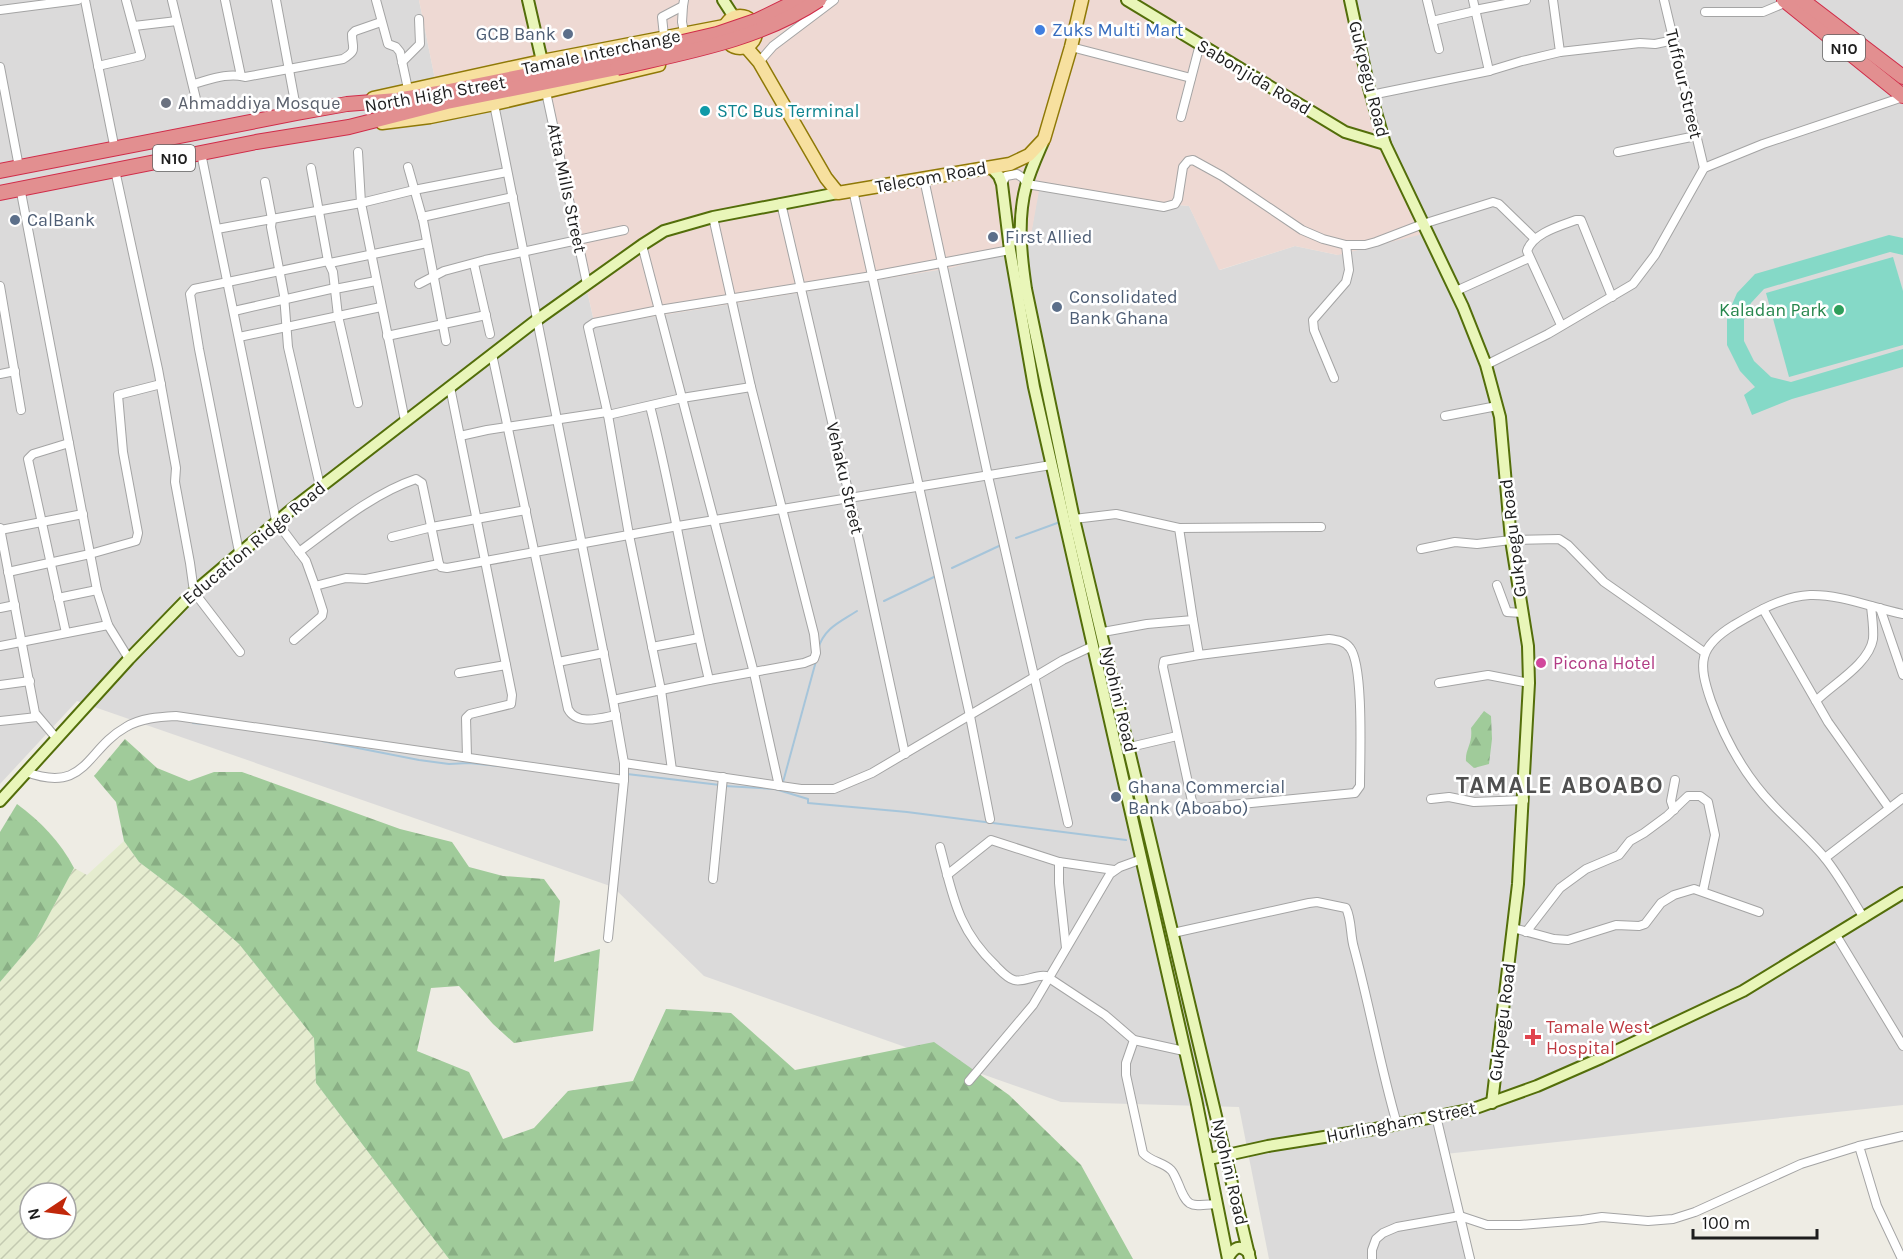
<svg xmlns="http://www.w3.org/2000/svg" width="1903" height="1259" viewBox="0 0 1903 1259" font-family="Karla,sans-serif">
<style>
.residential{fill:#dbdada}
.commercial{fill:#eed9d3}
.farmland{fill:url(#farmland-furrows);fill-rule:evenodd}
.forest{fill:url(#forest-firs)}
.pitch{fill:#85d9c7}
.lines{fill:none;stroke-linecap:round;stroke-linejoin:round}
.stream{stroke:#a6c5da;stroke-width:2}
.street-casing{stroke:#a4a4a4;stroke-width:10}
.secondary-casing{stroke:#536e0a;stroke-width:14}
.primary-casing{stroke:#8f7907;stroke-width:15}
.highway-casing{stroke:#d02c49;stroke-width:16}
.street{stroke:#fff;stroke-width:8}
.secondary{stroke:#e9f6b9;stroke-width:10}
.primary{stroke:#f7e09f;stroke-width:12}
.highway{stroke:#e28f90;stroke-width:14}
.highway-bridge-casing{stroke:#d02c49;stroke-width:16;stroke-linecap:butt}
.highway-bridge{stroke:#e28f90;stroke-width:14}
.shop-dot{fill:#3f7fe0;stroke:#fff;stroke-width:2}
.service-dot{fill:#5c6f8a;stroke:#fff;stroke-width:2}
.worship-dot{fill:#6b7280;stroke:#fff;stroke-width:2}
.culture-dot{fill:#0f9aa8;stroke:#fff;stroke-width:2}
.leisure-dot{fill:#2e9e5b;stroke:#fff;stroke-width:2}
.hotel-dot{fill:#d1479c;stroke:#fff;stroke-width:2}
.health-dot{fill:#e0444e;stroke:#fff;stroke-width:2}
.labels{text-anchor:middle;stroke-width:5;stroke-linejoin:round;paint-order:stroke}
.shield{fill:#fff;stroke:#616161;stroke-width:1.5}
.shield-label{font-size:16px;font-weight:bold;fill:#1d1d1d}
.shop-label{font-size:18px;fill:#366cbe;stroke:#fff;text-anchor:start}
.service-label{font-size:18px;fill:#4e5e75;stroke:#fff;text-anchor:start}
.street-label{font-size:18px;fill:#1d1d1d;stroke:#fff}
.worship-label{font-size:18px;fill:#5b616d;stroke:#fff;text-anchor:start}
.culture-label{font-size:18px;fill:#0d838f;stroke:#fff;text-anchor:start}
.leisure-label{font-size:18px;fill:#27864d;stroke:#fff;text-anchor:end}
.hotel-label{font-size:18px;fill:#b23c85;stroke:#fff;text-anchor:start}
.health-label{font-size:18px;fill:#be3a42;stroke:#fff;text-anchor:start}
.district-label{font-size:24px;font-weight:bold;letter-spacing:1.5px;fill:#505050;stroke:#fff}
</style>
<defs>
<pattern id="farmland-furrows" width="10" height="10" patternUnits="userSpaceOnUse" patternTransform="scale(1.5)"><rect width="10" height="10" fill="#e5eccf"/><path d="M-1 1l2-2M0 10L10 0M9 11l2-2" fill="none" stroke="#c4cab1"/></pattern>
<pattern id="forest-firs" width="22" height="20" patternUnits="userSpaceOnUse" patternTransform="scale(1.5)"><rect width="22" height="20" fill="#a0cb9a"/><path d="M5 1l3.5 6h-7zM16 11l3.5 6h-7z" fill="#89ae84"/></pattern>
</defs>
<rect width="100%" height="100%" fill="#eeece4"/>
<path class="residential" d="M0,0H419L443,119L544,98L595,326L950,268L1029,246L1038,191L1189,206L1220,270L1295,246L1338,255L1377,136L1352,0H1903V1105L1445,1154L1469,1259H1269L1239,1107L1061,1102L704,976L613,887L77,701L0,784Z"/>
<path class="commercial" d="M419,0H1352L1377,136L1423,234L1338,255L1295,246L1219,270L1189,206L1039,191L1029,246L950,268L595,326L544,98L443,119Z"/>
<path class="farmland" d="M124,841L139,862L188,899L239,944L314,1038L316,1083L449,1259H0V982L35,941L74,868L87,875ZM30,1193H66V1229H30Z"/>
<g class="forest">
<path d="M1484,711L1491,716L1492,739L1489,764L1474,768L1466,761C1465,749 1473,744 1471,728Z"/>
<path d="M125,739L157,768L189,781L214,772H242L400,829L452,842L469,867L503,876L544,879L560,901L554,962L600,949L593,1031L514,1043L493,1024L459,986L431,988L417,1051L469,1072L503,1139L534,1128L568,1091L633,1081L666,1009L731,1013L795,1070L934,1042L1009,1095L1081,1165L1133,1259H449L316,1083L314,1038L239,944L188,899L139,862L124,841L116,802L94,776Z"/>
<path d="M17,804C41,822 60,841 74,868L35,941L0,982V832Z"/>
</g>
<g class="pitch">
<path d="M1889,235L1903,238V255L1890,252L1764,289L1751,303L1744,320V341L1754,361L1771,377L1791,382L1903,349V367L1792,399L1752,415L1744,395L1755,387L1740,371L1727,345V316L1737,293L1755,274Z"/>
<path d="M1893,257L1903,291V345L1789,377L1766,293Z"/>
</g>
<g class="lines">
<g class="stream">
<path d="M1016,538L1060,522"/>
<path d="M952,568L1001,545"/>
<path d="M884,601L936,576"/>
<path d="M818,649C824,628 840,622 857,611"/>
<path d="M193,723L204,724"/>
<path d="M322,741L419,760L449,764L469,763L509,767"/>
<path d="M627,774L720,785"/>
<path d="M783,782L816,661"/>
<path d="M725,786L775,789L808,799V803L907,812L1126,840"/>
</g>
<g class="street-casing">
<g id="street">
<path d="M85,0L115,150"/>
<path d="M172,0L196,99"/>
<path d="M225,0L241,76"/>
<path d="M276,0L297,113"/>
<path d="M376,0L388,44L396,47L400,52L408,89"/>
<path d="M1427,0L1439,49"/>
<path d="M1473,0L1489,71"/>
<path d="M1664,0L1704,168"/>
<path d="M683,6L682,22L684,32"/>
<path d="M0,10L78,0"/>
<path d="M1475,10L1526,0"/>
<path d="M1705,12H1763L1787,2"/>
<path d="M1432,21L1475,11"/>
<path d="M134,26L177,21"/>
<path d="M664,36L662,17L683,6L684,0"/>
<path d="M1071,47L1191,78"/>
<path d="M1560,52L1640,43L1655,44L1674,40"/>
<path d="M402,62L420,44L419,19"/>
<path d="M759,62L773,46L834,0"/>
<path d="M98,66L141,56L126,0"/>
<path d="M0,67L19,167"/>
<path d="M193,84C209,80 228,72 245,77L343,59C358,50 352,49 352,34L355,31L381,22"/>
<path d="M546,92L587,284"/>
<path d="M1371,95L1489,71L1522,61L1560,52L1553,0"/>
<path d="M494,104L613,700L624,763V780L608,938"/>
<path d="M1181,117L1200,44"/>
<path d="M1618,152L1696,136"/>
<path d="M201,153L276,521L306,561L315,586L346,578L366,579L439,564L441,567L447,568L678,526L1051,465"/>
<path d="M408,167L423,220L446,341"/>
<path d="M311,168L328,261L333,272L338,316L358,403"/>
<path d="M115,170L158,369L176,468L175,482L190,563L194,592L240,652"/>
<path d="M924,179L988,476L1068,823"/>
<path d="M265,182L272,219L361,203L358,152"/>
<path d="M1002,184L1006,176L1017,174L1023,178L1027,184L1164,207L1175,204L1178,199L1183,167L1188,161L1193,160L1222,176L1302,230L1323,239L1346,245H1365L1376,242L1423,224L1493,202L1499,204L1535,239"/>
<path d="M20,187L97,590L108,625L129,659"/>
<path d="M853,190L970,716L990,819"/>
<path d="M781,203L850,499L905,754"/>
<path d="M422,217L513,197"/>
<path d="M217,229L272,219L271,227L284,295L288,347L320,486"/>
<path d="M642,245L754,673L779,786"/>
<path d="M330,263L427,243"/>
<path d="M474,264L490,334"/>
<path d="M419,284L444,271L485,260L624,230"/>
<path d="M0,286L21,410"/>
<path d="M335,289L376,281"/>
<path d="M1456,291L1529,258"/>
<path d="M234,311L335,288"/>
<path d="M1561,325L1527,251C1533,233 1560,226 1576,220H1581L1612,297"/>
<path d="M387,336L486,315"/>
<path d="M239,337L381,307"/>
<path d="M492,354L568,709C577,726 601,718 616,715"/>
<path d="M1486,365L1548,334L1633,284L1655,255L1704,168L1763,144L1903,97"/>
<path d="M0,374L15,371"/>
<path d="M1334,378L1314,330L1313,320L1346,282L1349,270L1346,245"/>
<path d="M450,387L506,665"/>
<path d="M650,406C673,496 687,589 709,680"/>
<path d="M608,415L682,398L751,387"/>
<path d="M1445,416L1497,406"/>
<path d="M405,421L361,203L414,190L507,172"/>
<path d="M460,436L487,430L607,412"/>
<path d="M1074,519L1116,514L1179,528L1193,620L1147,624L1103,632"/>
<path d="M0,528L35,713L57,739"/>
<path d="M1179,528L1321,527"/>
<path d="M0,530L83,514"/>
<path d="M392,537L432,527L526,510"/>
<path d="M1421,549L1455,542L1477,544L1511,540L1559,539L1568,545L1604,582L1704,652"/>
<path d="M239,552L199,349L190,294L194,289L328,261"/>
<path d="M299,552C334,526 374,493 416,479L422,483L439,564"/>
<path d="M8,572L90,554L136,541L138,533L123,452L118,395L161,384"/>
<path d="M1497,585L1507,612L1522,613"/>
<path d="M58,598L97,590"/>
<path d="M0,608L15,605"/>
<path d="M1880,608L1903,675"/>
<path d="M1763,609L1828,722L1889,808"/>
<path d="M1193,620L1199,655"/>
<path d="M66,633L28,459L33,454L69,443"/>
<path d="M1329,639C1337,640 1345,641 1350,648C1364,666 1360,759 1360,786L1355,793L1200,808L1193,806L1163,667L1164,661L1199,655Z"/>
<path d="M294,640L322,616L323,611L315,586"/>
<path d="M0,646L108,625"/>
<path d="M652,647L699,638"/>
<path d="M558,662L604,653"/>
<path d="M459,673L506,665L512,695L511,704L470,714L466,718L467,757"/>
<path d="M1439,683L1488,675L1529,683"/>
<path d="M0,685L30,681"/>
<path d="M613,700L709,680L804,663L814,659L816,653L814,634L751,387L713,217"/>
<path d="M1816,701C1833,684 1869,664 1873,639C1874,629 1872,617 1871,606"/>
<path d="M0,721L37,717"/>
<path d="M1130,747L1177,736"/>
<path d="M624,763L801,789H834L872,773L1063,660L1093,646"/>
<path d="M672,770L661,690L629,535L608,415L588,327L594,323L659,310L872,276L1010,250"/>
<path d="M26,772C87,794 85,750 126,727C141,718 159,717 176,716L624,780"/>
<path d="M1431,799L1449,797L1474,802L1524,800"/>
<path d="M1674,810L1671,801L1675,780"/>
<path d="M940,847C953,896 957,929 996,966C1001,971 1007,978 1014,980C1025,983 1035,974 1046,976L1105,1015L1134,1040L1184,1051"/>
<path d="M1825,858L1903,798"/>
<path d="M1059,862V883L1066,948"/>
<path d="M947,875L991,840L1059,862L1114,870"/>
<path d="M713,879L723,777"/>
<path d="M1864,918C1851,898 1839,875 1824,857C1809,839 1790,823 1773,805C1744,775 1725,740 1711,701C1698,663 1698,647 1734,625C1756,612 1783,596 1810,595C1840,594 1873,608 1903,614"/>
<path d="M1513,928L1554,939L1568,940L1616,925L1639,926L1645,924L1661,903L1674,895L1694,889L1759,912"/>
<path d="M1526,932L1560,888L1586,869L1619,855L1630,841L1644,833L1667,816L1688,796H1700L1708,802L1715,835L1703,891"/>
<path d="M1173,933L1309,903L1317,902L1346,908C1352,920 1350,935 1354,948C1370,1007 1380,1066 1397,1124"/>
<path d="M1836,935L1903,1046"/>
<path d="M1134,1040L1126,1063V1075L1143,1153C1151,1162 1163,1162 1171,1170C1174,1173 1176,1179 1178,1183C1188,1209 1190,1206 1217,1204"/>
<path d="M969,1081L1033,1005L1110,874L1120,867L1142,859"/>
<path d="M1436,1116L1470,1259"/>
<path d="M1372,1259V1250L1376,1239L1383,1233L1397,1227L1460,1216L1487,1225H1520L1582,1220L1602,1217L1648,1221L1673,1219L1695,1212L1801,1164L1859,1146"/>
<path d="M1902,1259L1877,1206L1859,1146L1903,1136"/>
</g>
</g>
<g class="secondary-casing">
<g id="secondary">
<path d="M528,0L542,61"/>
<path d="M723,0L734,17"/>
<path d="M1127,0L1345,132L1385,144"/>
<path d="M1350,0L1369,88L1385,144L1463,307L1486,365L1500,417L1511,540L1528,646L1529,683L1518,884L1492,1103"/>
<path d="M1043,142C1037,156 1030,171 1026,186C1017,220 1021,255 1026,289L1074,519L1250,1259"/>
<path d="M991,167L999,176L1002,184L1010,250L1034,387L1196,1099L1228,1259"/>
<path d="M0,801L129,659L194,592L292,509L538,319L642,245L664,231L713,217L838,193"/>
<path d="M1209,1159L1268,1146L1374,1129L1473,1109L1537,1086L1601,1058L1743,991L1903,893"/>
<path d="M1228,1258C1234,1247 1240,1244 1249,1253"/>
</g>
</g>
<g class="primary-casing">
<g id="primary">
<circle cx="740" cy="32" r="16"/>
<path d="M746,47L759,62L826,178L838,193L1010,164L1029,155L1044,139L1071,47L1082,0"/>
<path d="M373,98L542,61L724,26"/>
<path d="M382,123L430,117L494,104L659,65"/>
</g>
</g>
<g class="highway-casing">
<g id="highway">
<path d="M1784,0L1903,96"/>
<path d="M1802,0L1903,77"/>
<path d="M0,171L297,113L347,104L397,100L444,92L614,58"/>
<path d="M0,193L256,142L349,127L447,102L617,68"/>
</g>
</g>
<use href="#street" class="street"/>
<use href="#secondary" class="secondary"/>
<use href="#primary" class="primary"/>
<use href="#highway" class="highway"/>
<g class="highway-bridge-casing">
<g id="highway-bridge">
<path d="M614,58L717,34L758,20L799,0"/>
<path d="M617,68C686,52 759,40 819,0"/>
</g>
</g>
<use href="#highway-bridge" class="highway-bridge"/>
</g>
<circle class="shop-dot" cx="1040" cy="30" r="6"/>
<g class="service-dot">
<circle cx="568" cy="34" r="6"/>
<circle cx="15" cy="220" r="6"/>
<circle cx="993" cy="237" r="6"/>
<circle cx="1057" cy="307" r="6"/>
<circle cx="1116" cy="797" r="6"/>
</g>
<circle class="worship-dot" cx="166" cy="103" r="6"/>
<circle class="culture-dot" cx="705" cy="111" r="6"/>
<circle class="leisure-dot" cx="1839" cy="310" r="6"/>
<circle class="hotel-dot" cx="1541" cy="663" r="6"/>
<path class="health-dot" d="M1530 1028h6v6h6v6h-6v6h-6v-6h-6v-6h6z"/>
<g class="labels">
<g class="shield">
<rect x="1823" y="35" width="42" height="26" rx="4.5"/>
<rect x="153" y="145" width="42" height="26" rx="4.5"/>
</g>
<g class="shield-label">
<text x="1844" y="54">N10</text>
<text x="174" y="164">N10</text>
</g>
<g class="shop-label">
<text x="1052" y="36">Zuks Multi Mart</text>
</g>
<g class="service-label">
<text x="556" y="40" text-anchor="end">GCB Bank</text>
<text x="27" y="226">CalBank</text>
<text x="1005" y="243">First Allied</text>
<text x="1069" y="303">Consolidated<tspan x="1069" dy="21">Bank Ghana</tspan></text>
<text x="1128" y="793">Ghana Commercial<tspan x="1128" dy="21">Bank (Aboabo)</tspan></text>
</g>
<g class="street-label">
<text transform="translate(601 52) rotate(-12)" y="6">Tamale Interchange</text>
<text transform="translate(1254 77) rotate(31)" y="6">Sabonjida Road</text>
<text transform="translate(1369 79) rotate(76)" y="6">Gukpegu Road</text>
<text transform="translate(1684 84) rotate(77)" y="6">Tuffour Street</text>
<text transform="translate(435 94) rotate(-10)" y="6">North High Street</text>
<text transform="translate(931 177) rotate(-10)" y="6">Telecom Road</text>
<text transform="translate(567 188) rotate(78)" y="6">Atta Mills Street</text>
<text transform="translate(845 478) rotate(77)" y="6">Vehaku Street</text>
<text transform="translate(1513 538) rotate(-97)" y="6">Gukpegu Road</text>
<text transform="translate(254 543) rotate(-40)" y="6">Education Ridge Road</text>
<text transform="translate(1119 699) rotate(77)" y="6">Nyohini Road</text>
<text transform="translate(1502 1022) rotate(-83)" y="6">Gukpegu Road</text>
<text transform="translate(1401 1122) rotate(-11)" y="6">Hurlingham Street</text>
<text transform="translate(1230 1172) rotate(77)" y="6">Nyohini Road</text>
</g>
<g class="worship-label">
<text x="178" y="109">Ahmaddiya Mosque</text>
</g>
<g class="culture-label">
<text x="717" y="117">STC Bus Terminal</text>
</g>
<g class="leisure-label">
<text x="1827" y="316">Kaladan Park</text>
</g>
<g class="hotel-label">
<text x="1553" y="669">Picona Hotel</text>
</g>
<g class="health-label">
<text x="1546" y="1033">Tamale West<tspan x="1546" dy="21">Hospital</tspan></text>
</g>
<g class="district-label">
<text x="1560" y="793">TAMALE ABOABO</text>
</g>
</g>
<g transform="translate(48 1211) rotate(257)"><circle r="28" fill="#ffffff" stroke="#a5a5a5" stroke-width="1.5"/>
<path d="M0-4.5L10 22L0 15L-10 22Z" fill="#c1280a"/>
<text y="-9" font-size="16" font-weight="bold" text-anchor="middle" fill="#1d1d1d">N</text>
</g>
<path d="M1693 1229v9h124v-9" fill="none" stroke="#1d1d1d" stroke-width="3"/>
<text x="1702" y="1229" font-size="18" fill="#1d1d1d" stroke="#ffffff" stroke-width="4.5" paint-order="stroke">100 m</text>
</svg>
